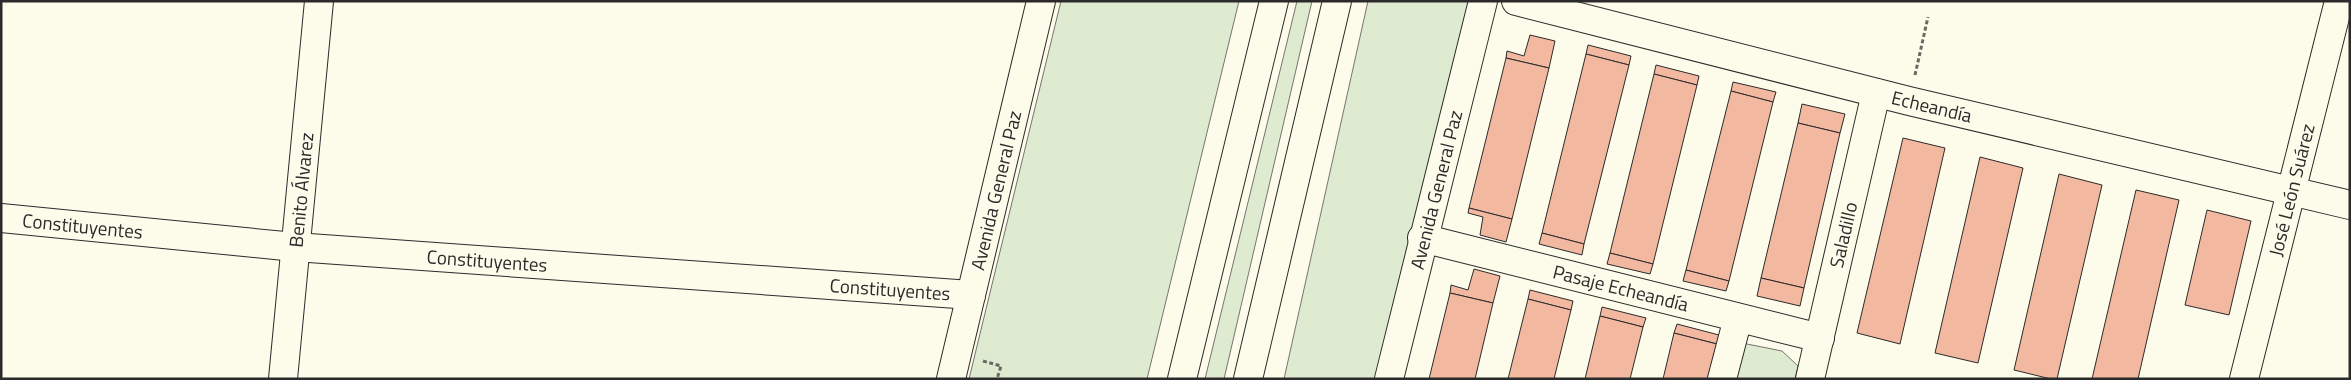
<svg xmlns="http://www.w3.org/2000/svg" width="2351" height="380" viewBox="0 0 2351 380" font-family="'Titillium Web',sans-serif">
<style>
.green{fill:#deebd1;stroke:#74746e}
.building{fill:#f2b8a0;stroke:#2b2b2b}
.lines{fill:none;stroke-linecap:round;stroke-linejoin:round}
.minor-casing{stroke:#2b2b2b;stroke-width:30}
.highway-casing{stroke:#2b2b2b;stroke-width:30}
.path{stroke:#6a6964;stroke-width:3;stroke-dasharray:4 2.5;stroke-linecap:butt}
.minor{stroke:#fdfbea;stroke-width:28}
.highway{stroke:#fdfbea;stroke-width:28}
.labels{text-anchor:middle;stroke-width:4;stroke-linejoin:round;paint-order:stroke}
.street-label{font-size:19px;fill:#2b2b2b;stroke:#fdfbea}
</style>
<rect width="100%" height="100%" fill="#fdfbea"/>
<g class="green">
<path d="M1061,1H1239L1147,379H969Z"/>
<path d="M1297,1H1312L1224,379H1205Z"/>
<path d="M1368,1H1471L1381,379H1284Z"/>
<path d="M1742,343L1782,351L1798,366L1795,379H1736Z"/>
</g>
<g class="building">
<path d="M1530,35L1555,41L1549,68L1506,58L1507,51L1524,56Z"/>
<path d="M1588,45L1631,56L1629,65L1586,54Z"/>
<path d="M1586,54L1629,65L1584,244L1542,233Z"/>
<path d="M1506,58L1549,68L1512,219L1469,208Z"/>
<path d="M1656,65L1699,76L1697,85L1654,74Z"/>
<path d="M1654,74L1697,85L1653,264L1610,253Z"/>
<path d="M1733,82L1776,92L1773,102L1731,91Z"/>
<path d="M1731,91L1773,102L1729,281L1686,270Z"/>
<path d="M1802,104L1845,114L1840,133L1798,123Z"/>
<path d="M1798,123L1840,133L1804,288L1761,278Z"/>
<path d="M1903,138L1945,148L1900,344L1857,333Z"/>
<path d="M1980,157L2023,168L1978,363L1935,353Z"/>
<path d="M2059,174L2102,185L2057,379H2051L2014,370Z"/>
<path d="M2136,190L2179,200L2138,379H2092Z"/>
<path d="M1469,208L1512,219L1506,242L1480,235L1483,217L1468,213Z"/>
<path d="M2207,210L2251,221L2229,315L2185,305Z"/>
<path d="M1542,233L1584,244L1582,255L1539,244Z"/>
<path d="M1610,253L1653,264L1650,274L1607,264Z"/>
<path d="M1474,269L1500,276L1493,303L1450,293L1451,285L1468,290Z"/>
<path d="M1686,270L1729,281L1726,291L1683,281Z"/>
<path d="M1761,278L1804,288L1800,306L1757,296Z"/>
<path d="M1530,290L1573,301L1571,310L1528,299Z"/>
<path d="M1450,293L1493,303L1475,379H1429Z"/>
<path d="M1528,299L1571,310L1554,379H1508Z"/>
<path d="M1602,307L1646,318L1643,327L1600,316Z"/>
<path d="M1600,316L1643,327L1630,379H1585Z"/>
<path d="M1677,324L1719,335L1717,344L1674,333Z"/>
<path d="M1674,333L1717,344L1708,379H1663Z"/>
</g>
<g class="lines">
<g class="minor-casing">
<g id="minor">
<path id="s1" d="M1516,1L1909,101L2350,205"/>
<path id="s2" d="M1,218L295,247L971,295"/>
<path id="s3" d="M1422,238L1820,338"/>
<path id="s4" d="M283,379L319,1"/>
<path id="s5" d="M951,379L1041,1"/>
<path id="s6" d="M1389,379L1483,1"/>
<path d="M1722,379L1738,318"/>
<path id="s7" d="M1810,379L1876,93"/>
<path id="s8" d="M2244,379L2339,1"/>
</g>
</g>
<g class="highway-casing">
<g id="highway">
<path d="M1182,379L1274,1"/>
<path d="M1248,379L1337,1"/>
</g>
</g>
<g class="path">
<path d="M1915,75L1928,17"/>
<path d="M983,361L1001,366L997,379"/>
</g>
<use href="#minor" class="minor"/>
<use href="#highway" class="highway"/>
</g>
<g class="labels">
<g class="street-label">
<text dy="7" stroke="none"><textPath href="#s1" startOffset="429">Echeandía</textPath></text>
<text dy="7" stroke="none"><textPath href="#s4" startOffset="190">Benito Álvarez</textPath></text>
<text dy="7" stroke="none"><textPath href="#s5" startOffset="194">Avenida General Paz</textPath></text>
<text dy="7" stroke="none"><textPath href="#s6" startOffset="195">Avenida General Paz</textPath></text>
<text dy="7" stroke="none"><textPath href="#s8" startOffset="195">José León Suárez</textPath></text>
<text dy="7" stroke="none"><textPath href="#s2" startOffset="82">Constituyentes</textPath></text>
<text dy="7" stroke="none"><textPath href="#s7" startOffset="148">Saladillo</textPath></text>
<text dy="7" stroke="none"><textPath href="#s2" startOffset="488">Constituyentes</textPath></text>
<text dy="7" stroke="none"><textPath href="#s3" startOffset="205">Pasaje Echeandía</textPath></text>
<text dy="7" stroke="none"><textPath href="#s2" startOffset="892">Constituyentes</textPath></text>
</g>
</g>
<rect width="2351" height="380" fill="none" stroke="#2b2b2b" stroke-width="5"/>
</svg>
